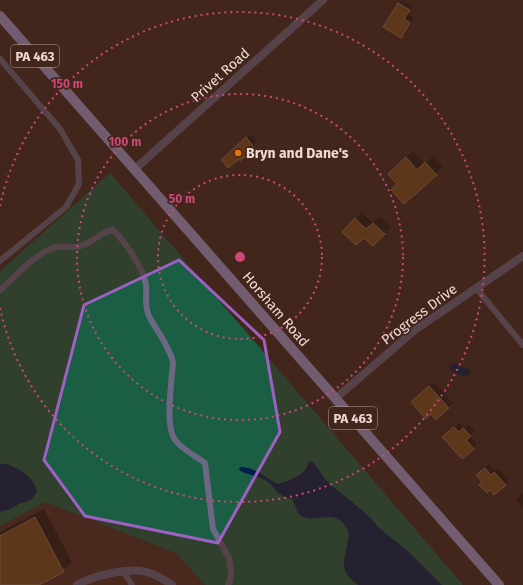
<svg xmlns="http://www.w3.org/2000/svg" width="523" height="585" viewBox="0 0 523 585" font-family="'Fira Sans',sans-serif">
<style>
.built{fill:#502d20}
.green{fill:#1a5f44}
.water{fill:#031c4b}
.shadow{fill:#0007}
.building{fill:#7e4c19;stroke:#957962}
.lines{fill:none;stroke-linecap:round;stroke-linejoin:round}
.lane{stroke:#6c6782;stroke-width:6}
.street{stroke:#6c6782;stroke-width:8}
.primary{stroke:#a99fd6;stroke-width:10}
.marked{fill:none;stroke:#9e60c5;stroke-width:3;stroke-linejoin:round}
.ring{fill:none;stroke:#cd4879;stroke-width:2;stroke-dasharray:2 4}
.food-dot{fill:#e8710a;stroke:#43261b;stroke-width:1.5}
.labels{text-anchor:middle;stroke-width:3.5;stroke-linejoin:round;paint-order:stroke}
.shield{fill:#43261b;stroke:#bba49c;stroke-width:1}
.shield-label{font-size:13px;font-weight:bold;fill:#eedad3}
.street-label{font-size:14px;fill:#eedad3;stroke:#43261b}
.poi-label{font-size:14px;font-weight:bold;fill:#eedad3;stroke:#43261b;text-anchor:start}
.centre{fill:#cd4879;stroke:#43261b;stroke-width:2}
.ring-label{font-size:12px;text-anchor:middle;font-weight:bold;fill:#cd4879;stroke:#43261b;stroke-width:3.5;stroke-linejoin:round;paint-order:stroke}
</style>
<rect width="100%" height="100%" fill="#43261b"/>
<path class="built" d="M45,502L176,553L205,585H0V526Z"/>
<path class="green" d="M110,173L463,585H205L176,553L45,502L0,526V271Z"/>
<g class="water">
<path d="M457,363L460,366L470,370V375L462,377L455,372L449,370C449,365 453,363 457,363Z"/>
<path d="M309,461L314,463L325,479L333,487L352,502L371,518L378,527L409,552L442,585H358C342,574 342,566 347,547C348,543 347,540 349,535C339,502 314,528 299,514C296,510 295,503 292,499C274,495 275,485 263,479C255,475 246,475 239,470L240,467C255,467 265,477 277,484C283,483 301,476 305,470C307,467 308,464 309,461Z"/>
<path d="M7,464C20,469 34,477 37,492L31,500L19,504L10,509L0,512V464Z"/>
</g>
<g class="shadow">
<path d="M402,0L413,6L408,14L414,18L405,33L401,37L398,4Z"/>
<path d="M251,134L257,141L250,148L251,149L247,153L226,156Z"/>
<path d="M413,151L425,164L433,156L443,167L405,203L398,184L396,167Z"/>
<path d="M362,212L373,223L380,217L391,227L373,245L364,236L343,232Z"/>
<path d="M434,382L453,403L448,408L417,397Z"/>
<path d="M459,423L464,428L468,424L475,431L470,436L477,444L462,458L448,433Z"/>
<path d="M489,464L496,471L499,469L509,480L505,485L484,482L477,475Z"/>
<path d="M523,493V508L516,500Z"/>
<path d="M44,509L72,562L63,571L36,585H0V532Z"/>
</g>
<g class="building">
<path d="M398,3L410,10L404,19L410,23L401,38L383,27Z"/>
<path d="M246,137L253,146L246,152L248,154L240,161L239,159L228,168L221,160Z"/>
<path d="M406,157L417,170L425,162L437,175L404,204L391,190L397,184L388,174Z"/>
<path d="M355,218L366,229L373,223L385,234L373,246L364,238L356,245L342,232Z"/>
<path d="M429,386L449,408L436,420L431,414L426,419L411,402Z"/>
<path d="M454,427L459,432L463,428L471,436L466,440L474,449L462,459L442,437Z"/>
<path d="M485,468L491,475L494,472L506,485L494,495L490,490L487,493L479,485L482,482L476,475Z"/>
<path d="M35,517L64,572L39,585H0V536Z"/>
</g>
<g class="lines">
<g class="lane">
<path d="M0,59L60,129L78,160L79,184L66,207L0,261"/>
<path d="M476,288L523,345"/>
<path d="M0,290C14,278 38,251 56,247C64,245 72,249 80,246C93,243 100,232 113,230C126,243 143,267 146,285C147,296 144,306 149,316C157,332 169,345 173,362C172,381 164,428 176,441C184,451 196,456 205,463L213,529L229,558L231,570L230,581L228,585"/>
<path d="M123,571L132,585"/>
</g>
<g class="street">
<path d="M135,169L323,0"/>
<path d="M336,398L415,330L523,256"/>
<path d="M77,585C92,576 129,567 147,572C154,574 165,580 172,585"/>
</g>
<path class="primary" d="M0,16L499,585"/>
</g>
<path d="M0 0H523V585H0ZM179,260L264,340L280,432L218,543L85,516L44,460L84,305Z" fill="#43261b" fill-opacity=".55" fill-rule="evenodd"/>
<path class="marked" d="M179,260L264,340L280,432L218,543L85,516L44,460L84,305Z"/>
<g class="ring">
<circle cx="240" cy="257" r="82"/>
<circle cx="240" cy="257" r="163"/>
<path d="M0 206A245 245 0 1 1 0 308"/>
</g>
<circle class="food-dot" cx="238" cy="153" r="4"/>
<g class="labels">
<g class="shield">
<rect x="11" y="45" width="48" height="22" rx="3"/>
<rect x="329" y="407" width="48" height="22" rx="3"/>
</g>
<g class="shield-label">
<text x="35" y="61">PA 463</text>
<text x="353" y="423">PA 463</text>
</g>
<g class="street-label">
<text transform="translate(220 75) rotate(-42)" y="5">Privet Road</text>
<text transform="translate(276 309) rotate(49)" y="5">Horsham Road</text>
<text transform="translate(419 314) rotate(-37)" y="5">Progress Drive</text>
</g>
<g class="poi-label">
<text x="246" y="158">Bryn and Dane's</text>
</g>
</g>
<circle cx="240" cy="257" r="6" class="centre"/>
<g class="ring-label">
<text x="67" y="88">150 m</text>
<text x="125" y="146">100 m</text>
<text x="182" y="203">50 m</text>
</g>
</svg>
